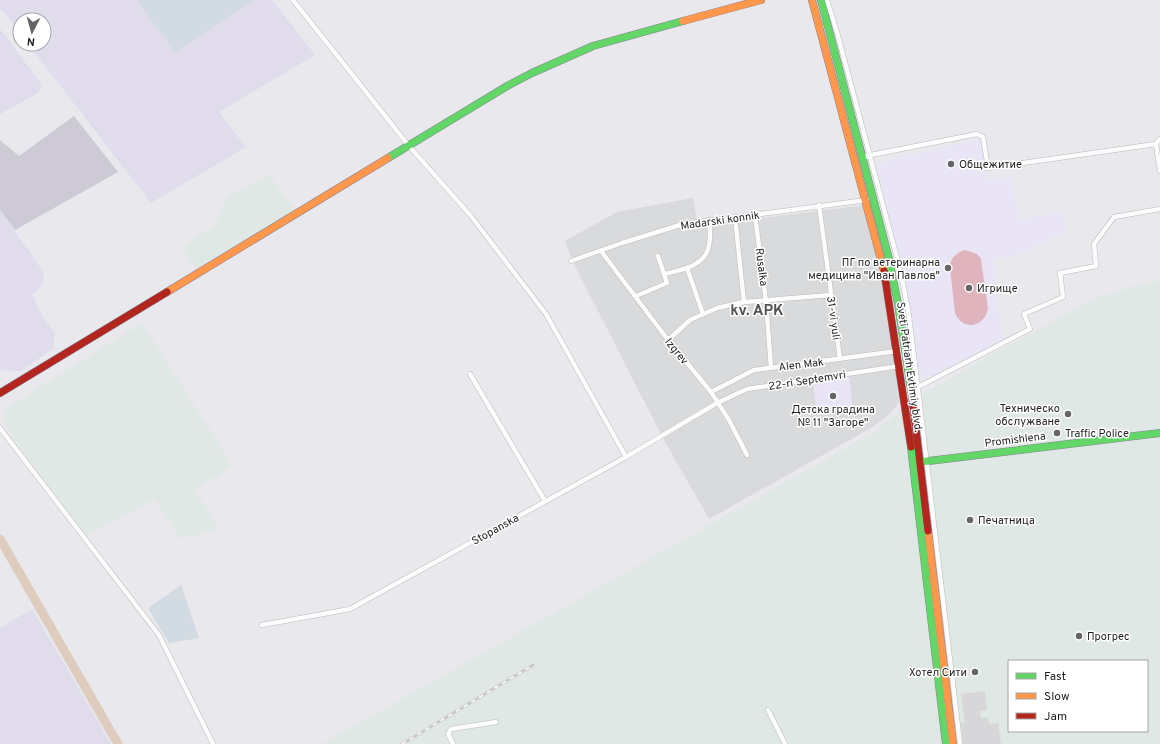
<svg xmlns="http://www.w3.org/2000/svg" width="1160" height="744" viewBox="0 0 1160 744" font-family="Overpass,sans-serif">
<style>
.residential{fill:#d9dadc}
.commercial{fill:#d3dbe2}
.industrial{fill:#dfe8e5;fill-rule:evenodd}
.education{fill:#e9e4f6}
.construction{fill:#cdcad6}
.farmland{fill:#e1dcec}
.pitch{fill:#dfb4bc}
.parking{fill:#d7d7d9}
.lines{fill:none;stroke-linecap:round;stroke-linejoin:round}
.river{stroke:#decdbe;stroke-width:9}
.street-casing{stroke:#bbbbbd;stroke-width:5.5}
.fast-casing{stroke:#888196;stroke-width:8}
.slow-casing{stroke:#888196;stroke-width:8}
.jam-casing{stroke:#888196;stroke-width:8}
.street{stroke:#fcfcfc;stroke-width:4.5}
.fast{stroke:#63d668;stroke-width:7}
.slow{stroke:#ff974d;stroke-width:7}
.jam{stroke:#b3261e;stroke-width:7}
.rail-casing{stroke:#cacacb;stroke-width:3}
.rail{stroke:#fff;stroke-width:1.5;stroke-dasharray:4.5;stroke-linecap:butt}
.poi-dot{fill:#656567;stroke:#fff;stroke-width:1.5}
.labels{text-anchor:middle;stroke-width:3;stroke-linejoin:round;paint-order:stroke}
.poi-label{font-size:11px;fill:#1f1f1f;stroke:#fff;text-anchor:start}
.street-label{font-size:11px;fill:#1f1f1f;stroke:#fff}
.district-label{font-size:15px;font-weight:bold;fill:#525252;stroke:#fff}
</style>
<rect width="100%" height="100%" fill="#e8e8ed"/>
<path class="residential" d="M693,198L698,226L865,205L877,249L889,307L899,403L887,416L871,428L709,519L664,440L576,268L565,241L617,212Z"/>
<g class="commercial">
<path d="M139,0H254L175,53L137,1Z"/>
<path d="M181,585L199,638L169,643L148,608Z"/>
</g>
<g class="industrial">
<path d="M269,174L295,211L197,271L182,247L216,224L228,197Z"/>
<path d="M1160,281V744H322L873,433L923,393L1096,298L1141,284ZM1009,661H1147V731H1009Z"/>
<path d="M142,323L233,466L195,489L218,529L180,539L155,499L85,536L9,432L3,419L5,409Z"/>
</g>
<g class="education">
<path d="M981,139L987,180L1011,177L1019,219L1063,213L1066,233L1053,236L1026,253L993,259L1002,340L922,380L905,277L877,163Z"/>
<path d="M849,377L853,410L817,414L813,381Z"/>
</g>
<path class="construction" d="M74,116L118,172L15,230L0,210V140L19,156Z"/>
<g class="farmland">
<path d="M0,0H139L137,1L175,53L254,0H272L315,55L219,112L246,147L151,203L28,44H44V20H20V33L0,8Z"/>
<path d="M0,29L42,85L38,93L0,114Z"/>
<path d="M0,210L44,273L42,286L32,294L40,312L55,334L54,348L21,371L0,370Z"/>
<path d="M32,609L111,744H0V628Z"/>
</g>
<path class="pitch" d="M965,250L977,254L981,259L988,308C985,327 963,332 955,313L950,268C950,258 955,254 965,250Z"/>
<path class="parking" d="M985,691L987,710L980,711L981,718L988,717L989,724L998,723L1001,744H963L961,723L965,722L961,694Z"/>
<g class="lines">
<path class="river" d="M0,539L118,744"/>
<g class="street-casing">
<g id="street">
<path d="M293,0L409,146L471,216L546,314L626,457"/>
<path d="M827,0L837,32L901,273L909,316L920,406L960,744"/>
<path d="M1156,144L1160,139"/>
<path d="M862,158L871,155L977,134L983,137L988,168L1156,144L1160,171"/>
<path d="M819,205L840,359"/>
<path d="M755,215L766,301L771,368"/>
<path d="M735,217L744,302"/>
<path d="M601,251L668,340L711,392L729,420L747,455"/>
<path d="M571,261L622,243L683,224L867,200"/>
<path d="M687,268L703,314"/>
<path d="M664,274C681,270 706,266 709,245C711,237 710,228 709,220"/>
<path d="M636,296L667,283L658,256"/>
<path d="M668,340L690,320L717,308L744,302L831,295"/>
<path d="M470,374L545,501"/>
<path d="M711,392L754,370L897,351"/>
<path d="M911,394L918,387L1030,329L1024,314L1063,297L1060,273L1096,266L1094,244L1114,217L1160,209"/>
<path d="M0,428L159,635L213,744"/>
<path d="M262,625L350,609L626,457L717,403L747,389L899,366"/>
<path d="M768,710L785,744"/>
<path d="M453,744L448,734L451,729L496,722"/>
</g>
</g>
<g class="fast-casing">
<g id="fast">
<path d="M821,0L889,259L898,304L912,396"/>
<path d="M388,158L509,85L532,73L593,46L683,21"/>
<path d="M911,447L946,744"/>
<path d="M920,462L1160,433"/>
</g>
</g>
<g class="slow-casing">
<g id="slow">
<path d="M812,0L884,271"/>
<path d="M683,21L761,0"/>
<path d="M167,292L388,158"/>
<path d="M928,531L953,744"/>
</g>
</g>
<g class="jam-casing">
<g id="jam">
<path d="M884,271L911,447"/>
<path d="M0,393L167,292"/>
<path d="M912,396L928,531"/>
</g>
</g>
<use href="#street" class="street"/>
<use href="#fast" class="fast"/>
<use href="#slow" class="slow"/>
<use href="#jam" class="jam"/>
<g class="rail-casing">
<path id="rail" d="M402,744L533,665"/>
</g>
<use href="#rail" class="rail"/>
</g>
<g class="poi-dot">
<circle cx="951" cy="164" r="4"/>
<circle cx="948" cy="268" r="4"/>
<circle cx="969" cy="288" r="4"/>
<circle cx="833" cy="396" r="4"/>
<circle cx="1068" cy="414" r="4"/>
<circle cx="1057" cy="433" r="4"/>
<circle cx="970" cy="520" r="4"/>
<circle cx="1079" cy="636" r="4"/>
<circle cx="975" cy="672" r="4"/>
</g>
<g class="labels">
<g class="poi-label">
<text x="959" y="168">Общежитие</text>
<text x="940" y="266" text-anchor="end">ПГ по ветеринарна<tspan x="940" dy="13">медицина "Иван Павлов"</tspan></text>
<text x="977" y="292">Игрище</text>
<text x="1060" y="412" text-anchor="end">Техническо<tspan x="1060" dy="13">обслужване</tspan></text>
<text x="833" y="413" text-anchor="middle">Детска градина<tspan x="833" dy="13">№ 11 "Загоре"</tspan></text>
<text x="1065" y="437">Traffic Police</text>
<text x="978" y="524">Печатница</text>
<text x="1087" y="640">Прогрес</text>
<text x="967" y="676" text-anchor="end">Хотел Сити</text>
</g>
<g class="street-label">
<text transform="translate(720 220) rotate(-8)" y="4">Madarski konnik</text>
<text transform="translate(762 267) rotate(83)" y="4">Rusalka</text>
<text transform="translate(834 318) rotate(82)" y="4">31-vi yuli</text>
<text transform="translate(677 351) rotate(51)" y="4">Izgrev</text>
<text transform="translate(801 364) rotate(-7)" y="4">Alen Mak</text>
<text transform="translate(910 367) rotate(82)" y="4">Sveti Patriarh Evtimiy blvd.</text>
<text transform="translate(807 380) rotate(-9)" y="4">22-ri Septemvri</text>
<text transform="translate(1015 439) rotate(-7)" y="4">Promishlena</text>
<text transform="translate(495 529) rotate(-29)" y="4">Stopanska</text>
</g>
<g class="district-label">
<text x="757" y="315">kv. APK</text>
</g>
</g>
<rect x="1008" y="660" width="140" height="72" fill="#ffffff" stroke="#a5a5a5"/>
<rect x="1016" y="673" width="20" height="6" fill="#63d668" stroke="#a5a5a5"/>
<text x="1044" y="680" font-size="12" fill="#1f1f1f">Fast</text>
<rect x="1016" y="693" width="20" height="6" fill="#ff974d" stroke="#a5a5a5"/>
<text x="1044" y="700" font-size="12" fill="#1f1f1f">Slow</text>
<rect x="1016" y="713" width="20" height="6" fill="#b3261e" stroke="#a5a5a5"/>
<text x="1044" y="720" font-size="12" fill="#1f1f1f">Jam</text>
<g transform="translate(32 32) rotate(186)"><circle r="19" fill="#ffffff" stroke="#a5a5a5"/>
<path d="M0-3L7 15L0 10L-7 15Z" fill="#656567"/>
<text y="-6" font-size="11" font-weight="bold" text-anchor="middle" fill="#1f1f1f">N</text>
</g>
</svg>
